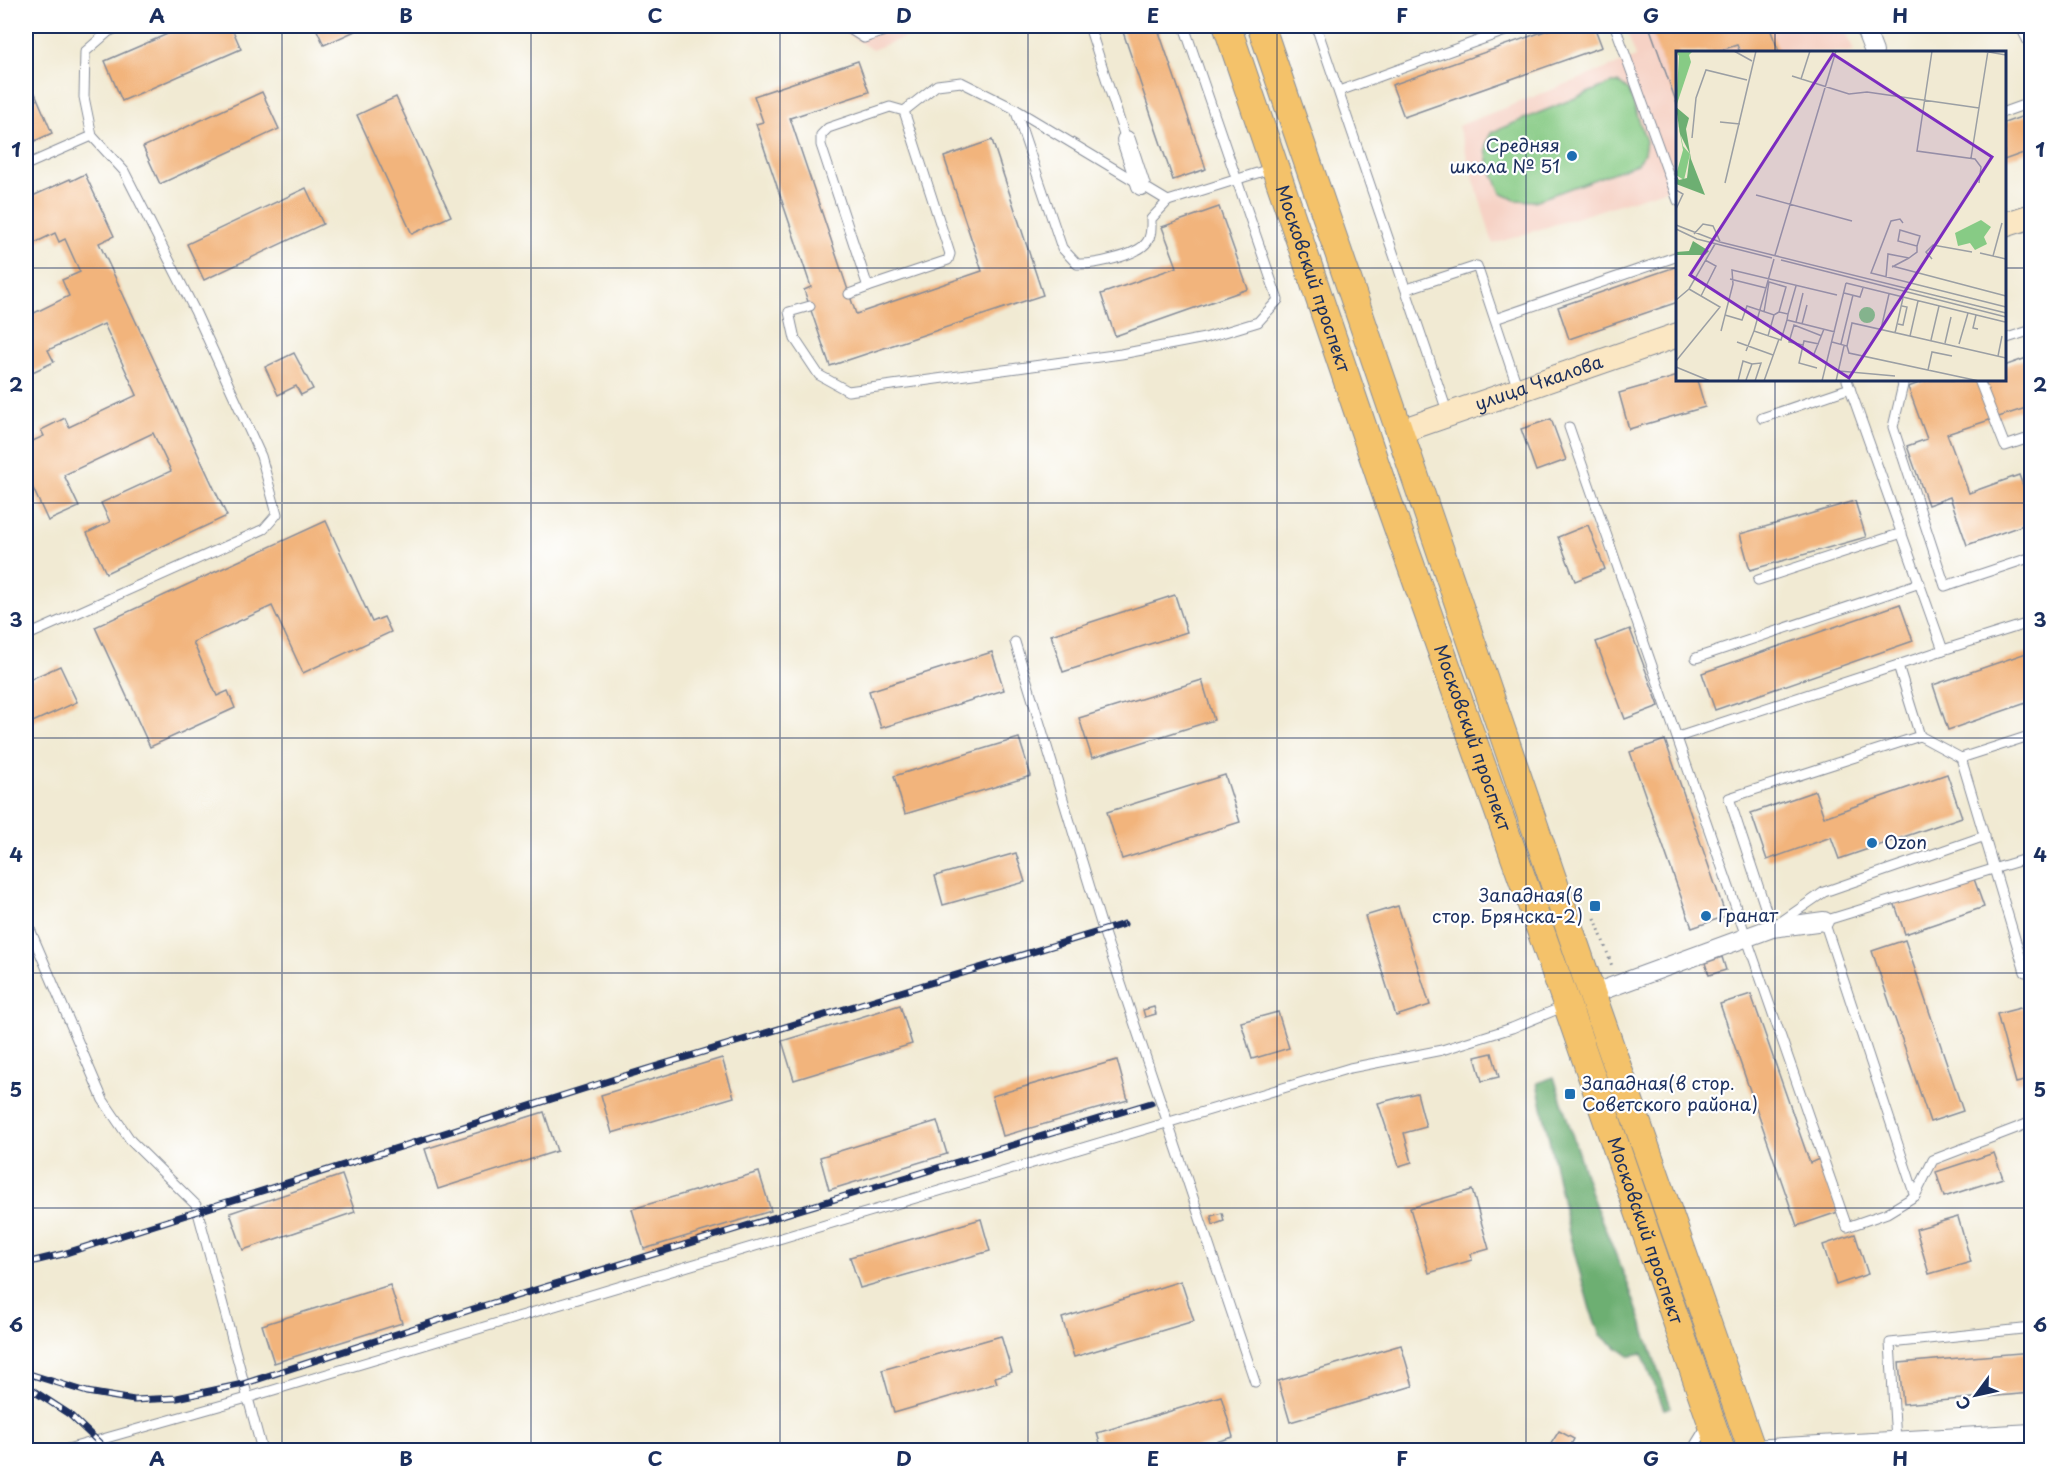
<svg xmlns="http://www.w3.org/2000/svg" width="2057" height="1476" viewBox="0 0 2057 1476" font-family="'Playpen Sans',sans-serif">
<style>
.built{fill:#f6d2c5}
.green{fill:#87cb85;stroke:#517d72;stroke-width:1.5}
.forest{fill:#6daf72;stroke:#446f68;stroke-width:1.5}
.building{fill:#f2b47c}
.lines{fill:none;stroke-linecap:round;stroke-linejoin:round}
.lane-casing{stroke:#868c98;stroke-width:11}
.street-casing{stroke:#868c98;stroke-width:20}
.secondary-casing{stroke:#868c98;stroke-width:26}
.primary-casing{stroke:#868c98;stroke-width:29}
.path{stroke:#868c98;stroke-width:3;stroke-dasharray:1.5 4.5;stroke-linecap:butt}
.lane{stroke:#fff;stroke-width:9}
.street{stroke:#fff;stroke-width:18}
.secondary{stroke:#fbe7c3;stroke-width:24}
.primary{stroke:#f4c26a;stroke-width:27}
.rail-casing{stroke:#1b2f5e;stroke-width:7}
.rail{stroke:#fff;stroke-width:4.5;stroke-dasharray:14;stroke-linecap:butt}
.grid{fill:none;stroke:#1b2f5e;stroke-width:1.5;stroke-opacity:0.55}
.poi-dot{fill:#1f6fb2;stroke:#fff;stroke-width:2}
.labels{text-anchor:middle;stroke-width:4.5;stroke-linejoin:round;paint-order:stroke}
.poi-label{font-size:18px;fill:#1b2f5e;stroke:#fff;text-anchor:start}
.street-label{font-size:18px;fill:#1b2f5e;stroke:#fff}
.inset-road{fill:none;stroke:#9b9fa4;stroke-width:1.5}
.view{fill:#7b2cbf;fill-opacity:0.15;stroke:#7b2cbf;stroke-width:3}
.inset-edge{fill:none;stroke:#1b2f5e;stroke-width:3}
.neatline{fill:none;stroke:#1b2f5e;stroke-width:2}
.grid-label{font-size:20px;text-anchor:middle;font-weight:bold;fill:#1b2f5e}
</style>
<rect width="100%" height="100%" fill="#fff"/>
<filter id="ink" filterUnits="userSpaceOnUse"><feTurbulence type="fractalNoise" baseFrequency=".0167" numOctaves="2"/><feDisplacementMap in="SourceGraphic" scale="12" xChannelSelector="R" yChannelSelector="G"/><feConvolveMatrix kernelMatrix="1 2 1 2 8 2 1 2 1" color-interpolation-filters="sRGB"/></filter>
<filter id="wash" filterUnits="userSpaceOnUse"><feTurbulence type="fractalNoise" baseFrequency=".008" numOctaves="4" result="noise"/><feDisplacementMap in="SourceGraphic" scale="24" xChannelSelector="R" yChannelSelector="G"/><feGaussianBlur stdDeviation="1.35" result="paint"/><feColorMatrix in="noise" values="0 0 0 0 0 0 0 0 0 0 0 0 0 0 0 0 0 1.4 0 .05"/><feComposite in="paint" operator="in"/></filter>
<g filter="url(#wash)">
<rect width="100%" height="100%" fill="#f1ead3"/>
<g class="built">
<path d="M836,26H935L872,50Z"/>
<path d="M1625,26H1844L1854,52H1678L1677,186L1493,244L1458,126L1636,57Z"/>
</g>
<path class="green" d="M1612,83H1619L1629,91L1646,141L1644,153L1637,164L1535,201L1515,200L1501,193C1494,175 1478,150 1492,132Z"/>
<path class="forest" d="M1554,1077L1592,1197L1629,1287L1671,1407L1664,1409L1642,1353L1629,1356L1600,1335L1590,1309L1570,1237L1537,1083Z"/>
<g id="blocks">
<g class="building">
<path d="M186,26H231L241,49L122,101L105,61Z"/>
<path d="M315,26H361L362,28L324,45Z"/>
<path d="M1121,26H1157L1206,169L1173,180Z"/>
<path d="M1559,26H1594L1602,47L1404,117L1392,85Z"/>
<path d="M1649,26H1705L1706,28L1769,26L1779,52H1740L1737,45L1715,52H1678L1677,104Z"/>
<path d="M858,61L869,92L790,118L856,314L982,271L944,157L992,140L1043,295L830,366L804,290L811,287L756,124L763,122L754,96Z"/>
<path d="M262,92L279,129L160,184L143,147Z"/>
<path d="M35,93L52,133L26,145V97Z"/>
<path d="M396,97L451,216L412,234L357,115Z"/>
<path d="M2032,113V150L2004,160V123Z"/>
<path d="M85,174L114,236L99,243L227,516L106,573L87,533L110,522L101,503L171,471L153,433L64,475L79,507L48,521L26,473V444L44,436L41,430L65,418L69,427L137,395L104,324L48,350L54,362L26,375V317L69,296L62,280L80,272L65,239L59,242L55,233L26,247V199L70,179L71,181Z"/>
<path d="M306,188L323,224L204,280L187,244Z"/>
<path d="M1219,207L1248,289L1115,336L1101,294L1177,267L1162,227Z"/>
<path d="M1678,266V302L1569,339L1558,307Z"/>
<path d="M294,353L313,389L301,395L296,386L278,395L265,367Z"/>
<path d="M2032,356V406L1947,434L1969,493L2019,475L2032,509V522L1967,545L1950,497L1928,505L1907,446L1927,439L1908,387L1928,380H2004V366Z"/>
<path d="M1678,376V380H1697L1705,407L1629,429L1619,393Z"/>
<path d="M1551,419L1566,460L1536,471L1521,429Z"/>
<path d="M1855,501L1866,537L1750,570L1740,534Z"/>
<path d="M326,521L372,622L384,617L391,632L303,673L272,606L193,642L217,696L228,691L235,708L150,747L95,627Z"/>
<path d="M1588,525L1605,569L1575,581L1558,537Z"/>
<path d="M1175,595L1187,632L1063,672L1051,635Z"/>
<path d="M1900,604L1913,641L1715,710L1702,673Z"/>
<path d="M1630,629L1659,706L1625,719L1596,642Z"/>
<path d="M2032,651V701L1948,730L1933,685Z"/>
<path d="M992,652L1004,690L881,728L869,691Z"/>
<path d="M60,666L77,702L26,725V681Z"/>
<path d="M1202,680L1214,720L1092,758L1079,718Z"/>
<path d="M1019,738L1031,776L905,814L894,776Z"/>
<path d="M1665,740L1726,916L1692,928L1630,752Z"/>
<path d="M1947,774L1962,817L1839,859L1831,837L1767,860L1751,813L1815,791L1824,817Z"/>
<path d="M1225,775L1240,822L1122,859L1107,812Z"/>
<path d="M1016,853L1025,882L943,905L935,876Z"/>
<path d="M1973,876L1984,907L1905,934L1894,902Z"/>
<path d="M1398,906L1430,1005L1396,1016L1365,916Z"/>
<path d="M1905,940L1963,1111L1930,1122L1872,951Z"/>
<path d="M1722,957L1726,970L1709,975L1705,963Z"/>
<path d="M1751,994L1810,1163L1819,1159L1838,1212L1797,1226L1720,1004Z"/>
<path d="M900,1005L912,1044L794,1080L782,1041Z"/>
<path d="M2028,1006L2032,1018V1079L2016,1083L1997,1014Z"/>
<path d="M1154,1007L1156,1014L1145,1017L1143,1010Z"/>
<path d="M1278,1012L1289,1048L1252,1059L1241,1022Z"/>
<path d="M1492,1053L1499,1077L1482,1081L1475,1057Z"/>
<path d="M722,1058L734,1097L612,1133L601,1095Z"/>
<path d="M1117,1060L1128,1100L1003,1136L992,1096Z"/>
<path d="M1417,1093L1426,1127L1404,1133L1412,1162L1399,1166L1378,1103Z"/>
<path d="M544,1112L557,1151L438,1189L425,1149Z"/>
<path d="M937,1121L947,1154L829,1190L820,1157Z"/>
<path d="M1994,1153L2003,1178L1944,1197L1936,1172Z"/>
<path d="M759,1172L771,1211L644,1249L632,1209Z"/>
<path d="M342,1175L355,1212L243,1250L230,1213Z"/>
<path d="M1472,1190L1489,1249L1471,1254L1472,1260L1429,1273L1410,1208Z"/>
<path d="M1222,1213L1224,1221L1213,1225L1211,1216Z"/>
<path d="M1958,1217L1971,1262L1929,1274L1916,1229Z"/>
<path d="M981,1219L990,1251L860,1288L850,1257Z"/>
<path d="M1855,1234L1868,1274L1836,1285L1823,1245Z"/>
<path d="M1181,1281L1194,1321L1074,1357L1062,1318Z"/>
<path d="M390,1285L402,1323L274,1363L262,1325Z"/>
<path d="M1001,1336L1012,1372L995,1377L997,1383L894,1413L882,1370Z"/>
<path d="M1401,1345L1413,1386L1290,1422L1278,1381Z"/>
<path d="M2032,1352V1393L1903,1404L1899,1363Z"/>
<path d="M1221,1396L1233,1437L1188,1450H1102L1097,1433Z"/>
<path d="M1559,1431L1574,1439L1568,1450H1547Z"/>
</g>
</g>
</g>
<g filter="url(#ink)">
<use href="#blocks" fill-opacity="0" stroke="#868c98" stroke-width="1.5"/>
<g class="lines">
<g class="lane-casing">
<g id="lane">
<path d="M845,26L864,38L899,26"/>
<path d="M1089,26L1126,140"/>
<path d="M1316,26L1448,414"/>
<path d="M1615,26L1678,201"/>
<path d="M2020,26L2032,49"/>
<path d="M1339,91L1519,26"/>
<path d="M1015,109L1168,201"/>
<path d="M904,111L890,107L828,128L821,135V145L868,287L948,260L950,254L904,111L937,85L961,82L1015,109L1062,248L1077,264C1093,265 1137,256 1147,242C1152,235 1151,227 1151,219L1168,201L1273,168"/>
<path d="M2004,112L2032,102"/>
<path d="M26,165L92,136"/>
<path d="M1407,289L1477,266L1518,389"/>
<path d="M849,294L868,287"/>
<path d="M810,306L789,312L795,339L819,375L848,391L1121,354L1205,338L1258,322L1278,300L1184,26"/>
<path d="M1495,319L1678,256"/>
<path d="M2004,339L2032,330"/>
<path d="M1847,380L1943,650L2032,622"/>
<path d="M1901,380L1903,385L1893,427L1945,586L2032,557"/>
<path d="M1979,380L2005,446L2032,437"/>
<path d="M1762,418L1850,388"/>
<path d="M1569,427L1847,1227L1887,1213L1915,1196L1933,1160L2032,1122"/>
<path d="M1758,580L1902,533"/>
<path d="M26,636L264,529L277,514L261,456L195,311L124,171L92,136L84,97L85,52L108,32L121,26"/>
<path d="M1015,642L1103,930L1255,1382"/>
<path d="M1943,650L1898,665L1920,736L1729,798L1772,928L1824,892L1985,836"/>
<path d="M1696,658L1920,583"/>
<path d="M1920,736L1961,758L2025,972L2032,970"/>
<path d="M1678,737L1898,665"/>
<path d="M1961,758L2032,735"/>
<path d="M26,920L103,1100L131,1141L196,1205L262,1450"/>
<path d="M1915,1196L1824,921L2032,857"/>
<path d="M1896,1441L1890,1343L2032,1328"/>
<path d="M64,1450L247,1398L1350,1068L1442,1050L1512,1028L1565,1006"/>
<path d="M1692,1450L1708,1424"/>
</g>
</g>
<g class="street-casing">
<g id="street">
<path d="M1864,26L1874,52"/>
<path d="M1126,140L1141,186"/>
<path d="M1592,994L1772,928L1824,921"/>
<path d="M1751,1449L2032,1433"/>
</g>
</g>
<g class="secondary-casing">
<g id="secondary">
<path d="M2004,225L2032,216"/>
<path id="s1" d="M1401,431L1678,335"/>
</g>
</g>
<g class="primary-casing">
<g id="primary">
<path id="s2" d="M1227,26L1387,498L1567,1005L1721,1450"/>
<path d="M1261,26L1592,994L1752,1450"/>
</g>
</g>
<path class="path" d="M1595,918L1613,969"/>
<use href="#lane" class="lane"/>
<use href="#street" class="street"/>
<use href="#secondary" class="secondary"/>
<use href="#primary" class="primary"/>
<g class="rail-casing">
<g id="rail">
<path d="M26,1263L63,1254L621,1077L1124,924"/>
<path d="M26,1373L87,1392L134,1400L177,1398L243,1384L473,1309L1151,1103"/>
<path d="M26,1386L69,1414L107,1450"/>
</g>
</g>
<use href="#rail" class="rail"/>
</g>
</g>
<path class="grid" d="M282,26V1450M531,26V1450M780,26V1450M1028,26V1450M1277,26V1450M1526,26V1450M1775,26V52M26,268H1678M2004,268H2032M1775,380V1450M26,503H2032M26,738H2032M26,973H2032M26,1208H2032"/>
<g class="poi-dot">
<circle cx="1572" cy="156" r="6"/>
<circle cx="1872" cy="843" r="6"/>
<rect x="1589" y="900" width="12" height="12" rx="3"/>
<circle cx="1706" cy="916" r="6"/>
<rect x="1564" y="1088" width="12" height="12" rx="3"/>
</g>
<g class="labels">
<g class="poi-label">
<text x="1560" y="152" text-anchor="end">Средняя<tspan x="1560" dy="21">школа № 51</tspan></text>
<text x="1884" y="849">Ozon</text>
<text x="1583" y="902" text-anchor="end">Западная(в<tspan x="1583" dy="21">стор. Брянска-2)</tspan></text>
<text x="1718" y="922">Гранат</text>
<text x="1582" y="1090">Западная(в стор.<tspan x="1582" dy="21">Советского района)</tspan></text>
</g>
<g class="street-label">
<text dy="6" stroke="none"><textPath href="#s2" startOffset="267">Московский проспект</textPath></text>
<text dy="6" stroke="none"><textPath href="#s1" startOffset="146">улица Чкалова</textPath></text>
<text dy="6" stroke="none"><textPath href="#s2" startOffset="753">Московский проспект</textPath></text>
<text dy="6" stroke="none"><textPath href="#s2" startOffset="1275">Московский проспект</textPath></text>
</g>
</g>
<g transform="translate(1676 51)">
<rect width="330" height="330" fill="#f1ead3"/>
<path d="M0,0H17L13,4L15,11L0,56L3,5ZM0,61L7,95L14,103L8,129L0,124L7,99ZM305,169L315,176L308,186L311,193L299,199L294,192L282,195L279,182ZM183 264a8 8 0 1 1 16 0a8 8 0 1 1-16 0Z" fill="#87cb85"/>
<path d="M0,56L13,67L10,78L15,108L29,144L0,133V124L3,129L11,127L14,103L4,83ZM17,190L33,200L29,204H0V201L13,200Z" fill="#6daf72"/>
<path class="inset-road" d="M58,0L76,10M256,0L241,100L299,108L305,116L303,132M307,0L330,4M116,25L173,43L191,41L303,57M125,28L134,0M44,71L64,73M16,87L20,47L30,19L71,29M295,107L312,0M49,132L80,0M0,139L7,143L0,158M80,144L176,170M227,172L224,168L215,170L195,222L330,256M0,174L44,191L330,262M0,178L21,188L96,207M18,183L27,173L37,175L44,190M304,202L330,208M99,204L160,0M317,205L326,172M98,208L78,280L105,289L111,269L159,281M256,208L250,201L257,194L296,201M105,209L330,266M216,215L330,245M216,216L233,207M210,226L212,203L233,207L241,201V195L222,190L224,179L244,185L241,195M54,228L90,237M170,232L329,271M168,242L184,246L187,237M25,245L40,215L29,209M0,249L13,238L39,193M88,261L93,231L110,236L103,261L112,263L111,269M112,263L120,235M49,264L66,269L71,255L98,264L103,261M300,264L297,277L302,278M120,271L127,242M126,273L131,254M222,273L227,274L231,256L226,255M205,278L213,243M45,280L57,233L56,219L161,244M219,282L227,247M92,285L98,264M234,285L330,307M255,289L263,255M61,291L97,304M156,291L171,295L173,302L303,330M269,292L275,266M165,293L177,244M283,293L292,262M127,294L113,291L118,274L146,285M171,295L176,272L234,285L242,250M70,300L78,280M138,303L148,278M322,305L326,285M0,310L44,256L13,238M0,316L34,330M141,317L123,312L128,290L143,293M252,319L256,301L276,305M163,320L219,325M70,329L76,313L85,312L79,330M62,330L67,310L76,313M88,330L103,288M146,330L170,232M160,330L168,295"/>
<path class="view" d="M157,3L316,106L173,327L14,224Z"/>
<rect width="330" height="330" class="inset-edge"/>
</g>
<rect width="2057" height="1476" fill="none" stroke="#fff" stroke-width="66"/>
<g transform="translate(1976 1395) rotate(237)" stroke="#ffffff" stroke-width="4.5" paint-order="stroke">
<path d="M0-4.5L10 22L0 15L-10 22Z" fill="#1b2f5e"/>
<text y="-9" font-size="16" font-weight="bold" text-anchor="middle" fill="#1b2f5e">С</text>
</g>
<rect x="33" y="33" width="1991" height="1410" class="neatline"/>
<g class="grid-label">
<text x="157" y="23">A</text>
<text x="406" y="23">B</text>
<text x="655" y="23">C</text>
<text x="904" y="23">D</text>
<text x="1153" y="23">E</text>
<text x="1402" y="23">F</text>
<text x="1651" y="23">G</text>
<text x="1900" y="23">H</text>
<text x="16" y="157">1</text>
<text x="2040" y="157">1</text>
<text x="16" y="392">2</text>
<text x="2040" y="392">2</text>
<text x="16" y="627">3</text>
<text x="2040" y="627">3</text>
<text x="16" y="862">4</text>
<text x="2040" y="862">4</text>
<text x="16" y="1097">5</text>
<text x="2040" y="1097">5</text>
<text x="16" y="1332">6</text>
<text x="2040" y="1332">6</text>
<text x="157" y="1466">A</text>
<text x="406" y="1466">B</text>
<text x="655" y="1466">C</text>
<text x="904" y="1466">D</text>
<text x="1153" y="1466">E</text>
<text x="1402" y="1466">F</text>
<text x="1651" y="1466">G</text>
<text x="1900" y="1466">H</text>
</g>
</svg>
